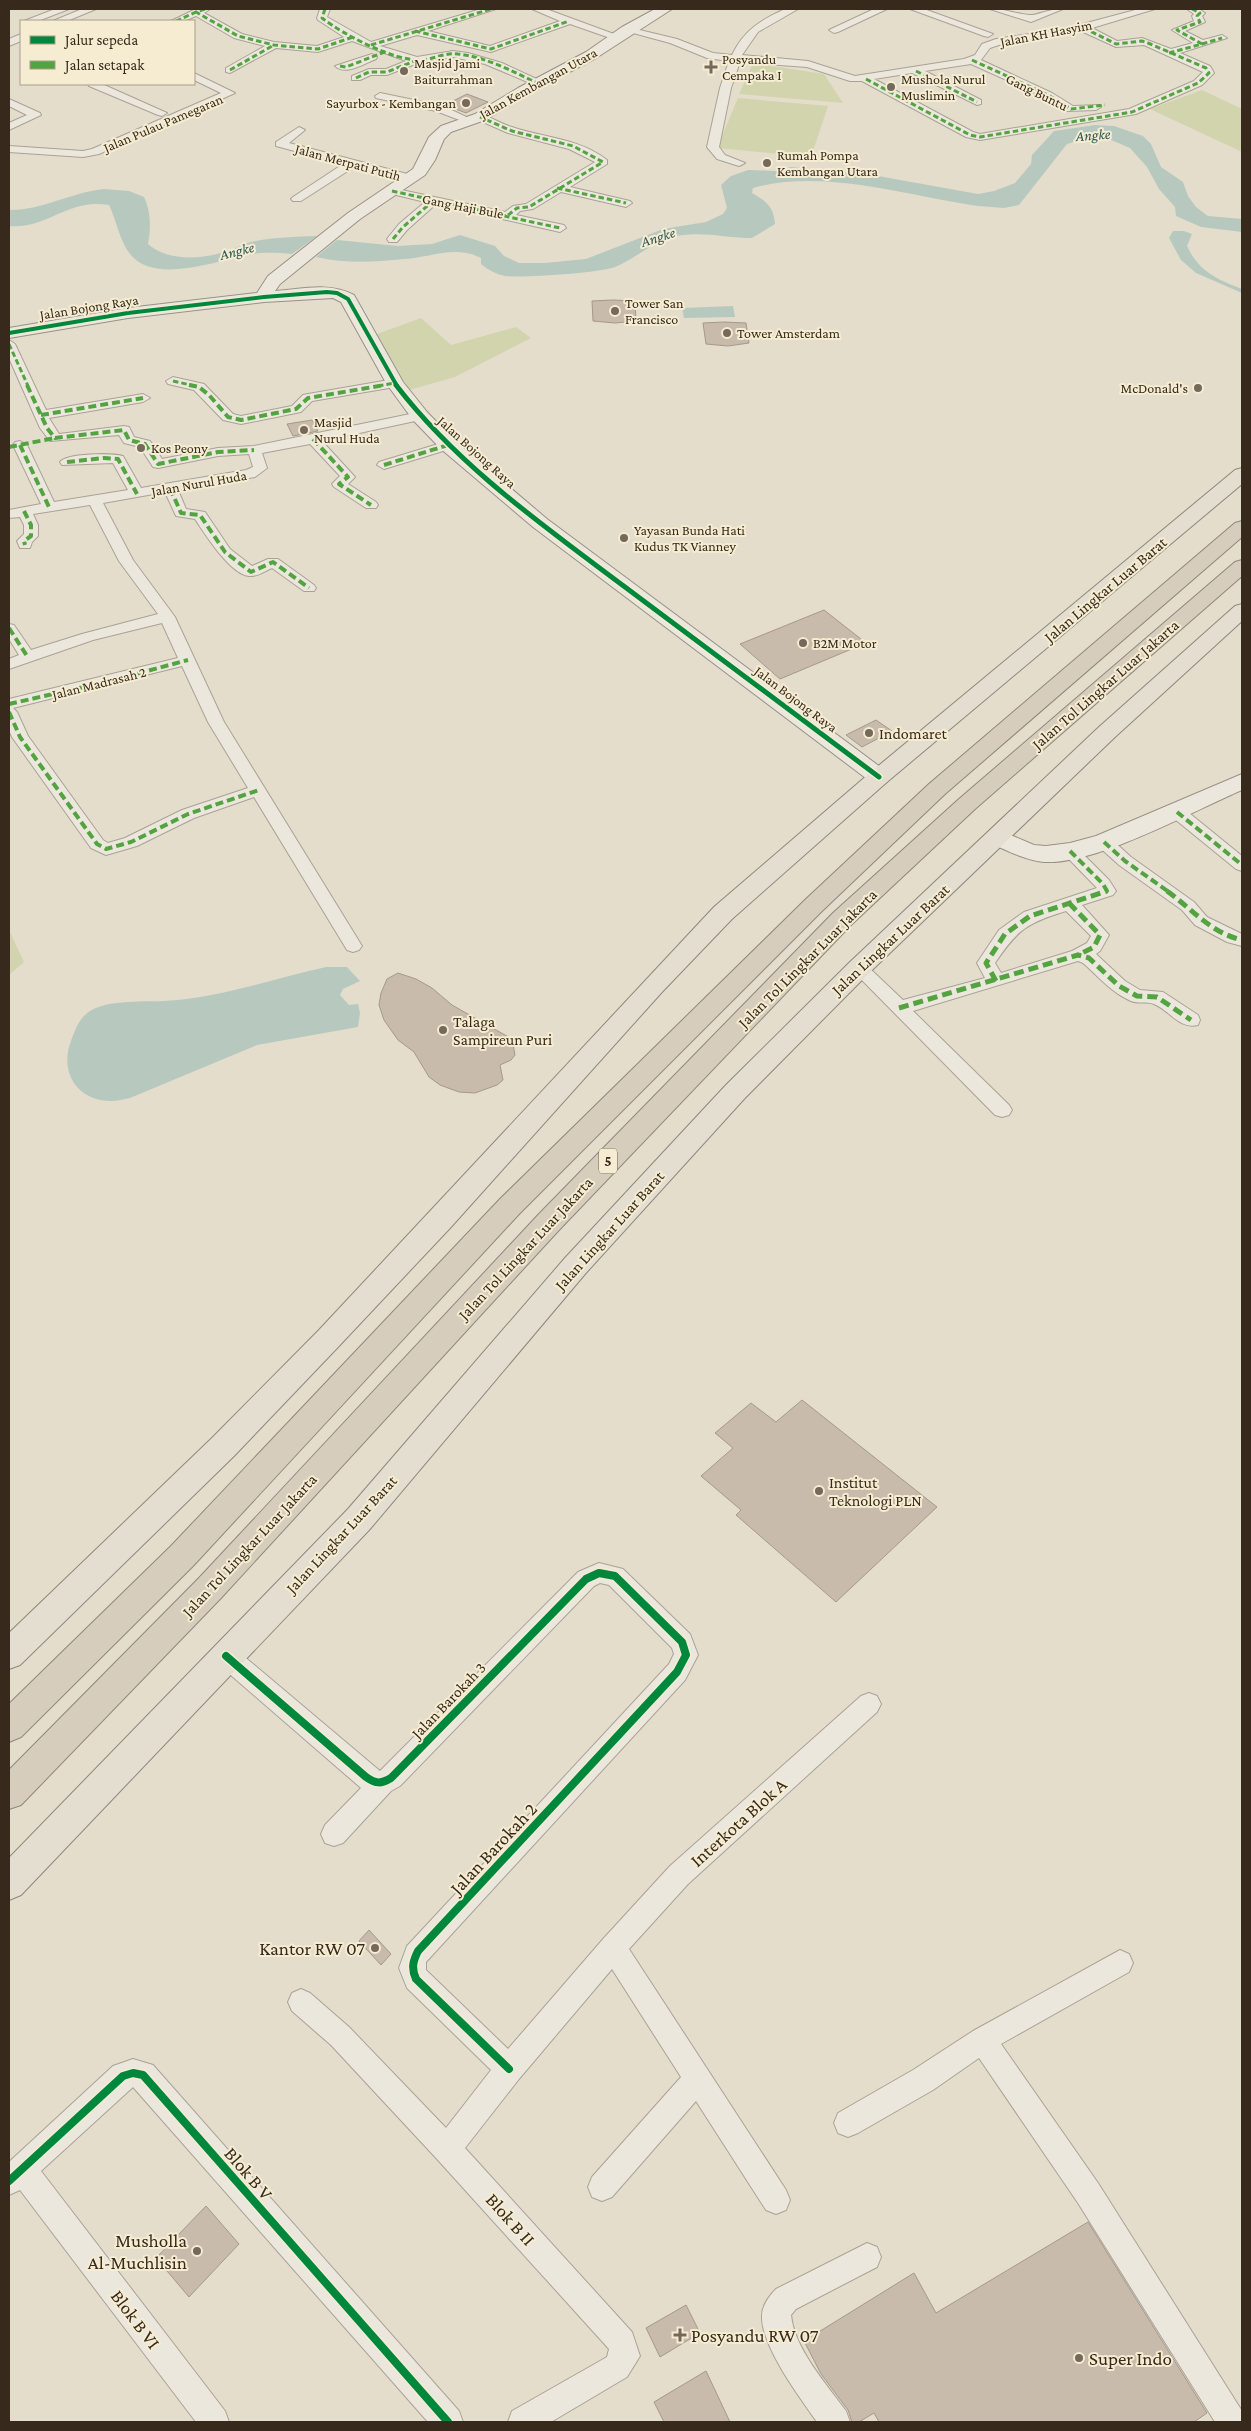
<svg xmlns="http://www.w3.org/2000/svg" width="1251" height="2431" viewBox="0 0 1251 2431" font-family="'Crimson Pro',serif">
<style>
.green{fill:#d2d4ae}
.water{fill:#b7c9bf}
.building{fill:#c8bbac;stroke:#a4998b}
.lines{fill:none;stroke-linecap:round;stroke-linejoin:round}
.street-casing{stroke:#a9a295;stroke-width:2}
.secondary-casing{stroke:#989185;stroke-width:2}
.primary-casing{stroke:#8e877c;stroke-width:2}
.highway-casing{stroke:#8e877c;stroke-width:2}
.street{fill:#ece7dd;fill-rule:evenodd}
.secondary{fill:#ece7dd;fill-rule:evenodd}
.primary{fill:#e3decf;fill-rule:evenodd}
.highway{fill:#d6cdbc;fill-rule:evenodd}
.quiet-far2{stroke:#53a441;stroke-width:3;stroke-dasharray:5.5 3;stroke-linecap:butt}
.quiet-far1{stroke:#53a441;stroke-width:4;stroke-dasharray:8 4;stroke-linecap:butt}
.quiet{stroke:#53a441;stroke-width:5;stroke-dasharray:10 5;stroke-linecap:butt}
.cycleway-far2-casing{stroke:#f5ecd1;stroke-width:5.5}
.cycleway-far1-casing{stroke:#f5ecd1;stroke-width:8}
.cycleway-casing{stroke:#f5ecd1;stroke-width:11}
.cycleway-far2{stroke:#00873e;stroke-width:4}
.cycleway-far1{stroke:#00873e;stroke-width:5}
.cycleway{stroke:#00873e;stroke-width:8}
.poi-dot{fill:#74695a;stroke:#f5ecd1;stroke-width:2}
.labels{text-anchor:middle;stroke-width:4;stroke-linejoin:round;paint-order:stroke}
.far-street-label{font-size:14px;fill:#372a1d;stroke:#f5ecd1}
.far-poi-label{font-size:14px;fill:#372a1d;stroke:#f5ecd1;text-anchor:start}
.far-water-label{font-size:15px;font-style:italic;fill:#2c5756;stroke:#f5ecd1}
.shield{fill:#f5ecd1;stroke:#706453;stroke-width:1}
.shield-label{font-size:15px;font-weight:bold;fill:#372a1d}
.street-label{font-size:16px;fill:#372a1d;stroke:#f5ecd1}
.poi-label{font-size:16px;fill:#372a1d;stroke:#f5ecd1;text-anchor:start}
.near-street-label{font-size:19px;fill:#372a1d;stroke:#f5ecd1}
.near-poi-label{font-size:19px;fill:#372a1d;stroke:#f5ecd1;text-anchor:end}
</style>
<rect width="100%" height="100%" fill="#e4ddcc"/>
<g class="green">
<path d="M753,63L824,74L843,103L739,94Z"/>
<path d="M1202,90L1242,109V152L1150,109Z"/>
<path d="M738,98L828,106L811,157L717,148Z"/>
<path d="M421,318L451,345L516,327L531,338L455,377L409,390L377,334Z"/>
<path d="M9,930L24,962L9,975Z"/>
</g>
<g class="water">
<path d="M1095,125L1114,126L1143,136L1151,144L1161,167L1183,182L1188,196L1196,207L1208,216L1242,219V232L1201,227L1176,216L1175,207L1159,189L1147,167L1130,148L1104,137H1090L1067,144L1019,205L1004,208L978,206C908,196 823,168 753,188L752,193C766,201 774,207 775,224L752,238C727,238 697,230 672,237C651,243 635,259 615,267C600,273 522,278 505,276C496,274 488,270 481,264V258C456,245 432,257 405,259C374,262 346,264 316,257L337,240L398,246L432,244L460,235L495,246L504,256L519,263H545L586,259L663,229L706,222L723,214L727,208L721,185L731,176L748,170L776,171L791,167L878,176L978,194L994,191L1015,183L1031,164L1032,155L1054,131Z"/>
<path d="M104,189L129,191L144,197C151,211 151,229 148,244C169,263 208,259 233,249C239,247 245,243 251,242C272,237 295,237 317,236L292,254C279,253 267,252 254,254C220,259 155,286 130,254C120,242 116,219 109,205C67,198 49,229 9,226V210C40,211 72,192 104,189Z"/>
<path d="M1173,231H1184L1192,234L1187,246C1199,272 1217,279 1242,289V293L1196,273L1181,260L1169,238Z"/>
<path d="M733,306L735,317L684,318L682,308Z"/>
<path d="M326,967H347L360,981L343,989L340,995L349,1005L358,1004L360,1013L358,1027L257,1045L130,1098C124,1099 117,1101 111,1101C77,1101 59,1072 71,1041C74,1033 78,1021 85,1015C101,999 142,1002 163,1001C219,998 272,979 326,967Z"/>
</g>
<g class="building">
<path d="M467,94L488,102L466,113L445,105Z"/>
<path d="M613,300L635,301L636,321L615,323L593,321L592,301Z"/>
<path d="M724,322L746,323L749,343L728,346L706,344L703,323Z"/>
<path d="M312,420L318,431L293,436L287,424Z"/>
<path d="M824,610L866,643L780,679L740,644Z"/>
<path d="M876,720L892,731L862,747L846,735Z"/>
<path d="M398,973L416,979L432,988L452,1005L512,1039L515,1055L511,1060L500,1065L503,1080L497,1085L475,1093L459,1092L440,1085L429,1077L414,1052L398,1040L384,1020L379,1005L381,993L387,979Z"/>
<path d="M802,1400L937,1507L836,1602L736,1515L741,1510L701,1476L733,1448L715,1433L751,1403L776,1422Z"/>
<path d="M369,1930L391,1954L381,1965L359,1941Z"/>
<path d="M206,2206L239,2244L189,2297L156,2258Z"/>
<path d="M1088,2222L1207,2413L1194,2422H879L874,2413L859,2422H852L848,2410L821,2374L804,2341L914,2273L936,2313Z"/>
<path d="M686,2305L700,2333L660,2357L646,2328Z"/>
<path d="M706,2371L730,2422H664L654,2402Z"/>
</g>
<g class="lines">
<g class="street-casing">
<g id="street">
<path d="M55,9H69L38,21H24Z"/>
<path d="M82,9H96L67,21H53Z"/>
<path d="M196,9H210L204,13L242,34L274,42L317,46L344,37L318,20L317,18L320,9H330L327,17L371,42L481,9H496L428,31L490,46L560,21L532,9H546L622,37L617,40L613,39L570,24L491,52L417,35L380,46L417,57L453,51L468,53L502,63L541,81V85L537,86L485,64L453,57L418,63L387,75H371L360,80H352V76L369,69H386L406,61L352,41L318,52L276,48L230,73L226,72V68L265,46L234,38L196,16L184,21H171Z"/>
<path d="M785,9H798L758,32L742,55L808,61L855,76L964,59L975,55L982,44L996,39L1064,29L1139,9H1155L1092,28L1117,41L1142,38L1171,49L1193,43L1172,30L1194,21L1192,16L1194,14L1187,9H1199L1205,13L1202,16L1205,22L1185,31L1203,40L1222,35L1227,38L1180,53L1210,66L1214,73L1202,85L1136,114L980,140L966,137L862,81H850L807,67L740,62L731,88L719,147L725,155L745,163L739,166L717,159L707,147L720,88L729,61L707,58L670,43L622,30L627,27L677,39L713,53L732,55C744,30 761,20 785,9ZM1081,31L1116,47L1144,45L1203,72L1194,81L1129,109L980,134L973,132L874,79L912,73L977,105L981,104V100L925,71L971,64L1044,97L1067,111L1096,110L1101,107L1100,105L1073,106L1052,93L981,60L990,48L1002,44Z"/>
<path d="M874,9H887L838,32L834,33L829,30Z"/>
<path d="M910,9H924L993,34L988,37L984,36Z"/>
<path d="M990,9C1004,8 1015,14 1029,15C1037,16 1050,8 1063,9L1031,22Z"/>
<path d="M21,34V41L9,46V39Z"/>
<path d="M372,54L377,57L376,59C363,64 346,76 335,66Z"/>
<path d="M194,73L235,93L99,154L83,157L9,152V146L83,151L92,149L221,93L194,80Z"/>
<path d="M88,84H102L167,113L162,116L158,115L89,86Z"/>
<path d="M380,93L443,106L473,120L467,123L436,111L376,98L375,96Z"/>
<path d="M9,99L40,113L41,115L9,130V123L27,115L9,106Z"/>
<path d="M480,114C491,117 501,124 512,127C544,138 579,138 607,160V164L570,187L630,201L632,203L626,207L561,192L533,209L520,211L516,215L564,225L566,228L560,232L436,204L407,230L397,242H389L387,239L399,224L425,202L388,193V189L392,188L505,212L513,206L526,204L595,162L569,149L508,133L476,119L474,117Z"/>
<path d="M299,127L305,130L289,143L415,176L417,178L411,181L354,167L301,201H293L291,199L293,197L343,164L276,146V142Z"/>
<path d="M9,340L15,344L46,410L143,394L150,398L143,402L49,418L59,434L124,426L129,427L134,437L150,441L162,459L218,448L254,446L420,412L427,416L420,420L322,441L355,477L348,484L376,502L378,505L376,508H366L334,487L332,484L340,476L310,444L262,453L267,468L255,477L178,490L186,509L205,512L230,549L252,566L268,559H278L314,585L316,588L314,591H304L272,568C265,571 257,577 249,576C230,574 205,534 195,519L176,516L165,492L103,503L133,560L175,617L224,722L362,946L359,950L353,952L347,950L254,797L194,818L137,846L106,855L91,848L12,737L9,730V699L178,658L162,623L93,640L9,669V659L19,655L9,639V624L14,625L31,650L82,634L158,614L119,561L90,505L33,514L38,525V536L32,542L30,548H20L17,541L24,534V525L20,517L9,518V510L41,504L13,445L15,442L20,441L27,445L54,502L128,490L113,463L62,465L60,462C67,453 111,453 123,456L141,488L246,470L253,467L249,454L218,456L158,468L153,467L140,447L124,443L119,435L50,441L40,428L9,358ZM182,666L208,722L248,788L182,810L125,838L108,843L103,840L28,736L17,712L13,708Z"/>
<path d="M173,377L204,384L233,414L241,416L292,406L303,395L308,394L395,379L402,383L395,387L312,401L301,412L241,424L223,420L194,390L168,384L166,381Z"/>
<path d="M448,441L453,442L455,445L453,448L384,469L377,465L379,462Z"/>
<path d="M1177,807L1183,808L1242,856V871L1236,869L1171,816L1169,812L1171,808Z"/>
<path d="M1104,836L1110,838L1131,857L1194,902L1207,917L1242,934V946L1227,942L1195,925L1182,910L1119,865L1098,846L1096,842L1098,838Z"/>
<path d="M1070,845L1076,847L1109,880L1116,891L1113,895L1082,905L1109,935L1100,951L1096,954L1125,981L1140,990L1163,992L1198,1015L1200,1020L1198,1025C1180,1030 1169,1010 1154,1004C1147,1001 1138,1004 1131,1001C1112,993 1098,976 1083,963L1078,961L913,1011L1009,1105L1012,1110L1009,1115L1002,1117L995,1115L850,968L853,964L859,962L865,964L903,1000L985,978L977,963L999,930L1024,912L1097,888L1061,851L1064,847ZM1066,911L1091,936L1087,943L1072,951L1001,973L995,963C1018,929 1027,923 1066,911Z"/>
<path d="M599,1563L623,1569L690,1634L698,1655L685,1680L426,1962V1970L508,2049L604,1938L670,1866L861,1696L869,1693L877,1696L881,1704L877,1712L688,1884L629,1949L786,2190L790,2200L786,2210L776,2214L766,2210L696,2101L612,2197L602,2201L592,2197L588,2187L592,2177L681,2077L612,1969L519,2079L465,2148L632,2332L640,2356L627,2377L551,2422H508L512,2411L607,2357L609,2349L437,2159L331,2045L292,2011L288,2002L292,1993L301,1989L310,1993L349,2027L446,2128L491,2070L407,1988L399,1968L407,1946L669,1664L674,1654L672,1648L609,1585L600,1583L594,1586L400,1786L391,1791L343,1843L334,1846L325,1843L321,1834L325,1825L361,1788L218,1664L214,1656L218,1648L226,1645L234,1648L380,1771L578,1572Z"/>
<path d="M1120,1950L1129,1954L1133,1963L1129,1972L1001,2044L1098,2183L1242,2411V2422H1215L1078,2203L979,2058L933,2090L858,2133L848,2137L838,2133L834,2123L838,2113L913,2070L973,2031Z"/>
<path d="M133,2059L153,2065L459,2411L463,2422H428L133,2087L41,2171L225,2411L229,2422H196L20,2190L9,2195V2162L113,2066Z"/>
<path d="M867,2243L877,2247L881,2257L877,2267L796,2309L791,2315C794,2348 827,2385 846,2411L850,2422H817C800,2398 761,2346 762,2316C762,2306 769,2296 776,2289Z"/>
</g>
</g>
<g class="secondary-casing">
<g id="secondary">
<path d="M655,9H672L596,58L528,94L485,120L451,132L444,139L435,160L425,175L360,219L280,284L275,291C302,289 330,282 354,295L403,382L427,412L455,441L547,519L887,772L890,777L887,782L879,784L871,782L533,527L441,449L413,420L386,383L341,302L333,298L264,302L128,318L9,338V328L128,308L257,293L268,276L348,213L413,169L429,137L441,126L475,114L518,88L586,52L622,27Z"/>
<path d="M1242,774V790C1193,811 1096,865 1044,862C1025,860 1008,851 990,843L986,838L990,833L998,830L1006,833L1034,845L1046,846L1070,843L1096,836Z"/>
</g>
</g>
<g class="primary-casing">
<g id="primary">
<path d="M1242,468V484L887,782L732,919L662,992L451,1227L339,1346L234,1456L20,1665L9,1669V1633L212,1438L319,1330L714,907L871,772L1235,470Z"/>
<path d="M1242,604V621L1115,737L868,974L744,1099L585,1274L370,1529L21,1895L9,1900V1858L348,1509L565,1258L726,1085L850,962L1099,727L1235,606Z"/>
</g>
</g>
<g class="highway-casing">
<g id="highway">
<path d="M1242,521V537L945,794L821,912L520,1213L193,1566L21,1737L9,1742V1704L171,1546L500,1199L805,900L929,784L1235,523Z"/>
<path d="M1242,560V576L975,809L851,925L559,1230L221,1598L21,1805L9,1809V1770L199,1578L539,1214L833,913L959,799L1235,562Z"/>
</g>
</g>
<use href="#street" class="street"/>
<use href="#secondary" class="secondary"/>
<use href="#primary" class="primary"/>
<use href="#highway" class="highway"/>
<g class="quiet-far2">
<path d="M205,9L196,12L238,36L274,45L318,49L353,37"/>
<path d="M325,9L322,18C342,34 394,61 420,60C433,60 445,52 458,54C486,57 512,71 537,83"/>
<path d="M176,21L196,12"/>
<path d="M415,31L491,49L569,21"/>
<path d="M1202,44L1222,38"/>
<path d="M371,45L491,9"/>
<path d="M1169,53L1202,44L1177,30L1200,22L1197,16L1200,13L1192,9"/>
<path d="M972,60L1048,95L1071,109L1105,105"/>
<path d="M340,66L346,67L387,51"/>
<path d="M230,70L274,45"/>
<path d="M916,71L977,102"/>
<path d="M356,78L369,72H387L417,60"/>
<path d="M866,79L970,135L980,137L1132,112L1198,83L1209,73L1206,68L1148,43L1142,41L1116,44L1082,27"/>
<path d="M557,188L626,203"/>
<path d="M392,191L507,216L517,208L529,207L603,162L573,146L512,131L480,117"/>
<path d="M504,216L560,228"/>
<path d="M393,239L403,227L433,201"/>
<path d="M9,344L28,386"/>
<path d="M173,381L195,386"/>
<path d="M378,386L395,383"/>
</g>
<g class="quiet-far1">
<path d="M27,385L47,428L55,438L124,430L129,440L145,444L158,464L218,452L254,450"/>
<path d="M189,385L199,387L209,395L228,417L241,420L296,409L308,398L385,385"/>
<path d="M41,415L143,398"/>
<path d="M313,439L348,477L339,484L371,505"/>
<path d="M20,445L49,507"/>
<path d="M9,447L55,438"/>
<path d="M67,462L104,458L118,459L137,494"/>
<path d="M384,465L448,445"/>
<path d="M170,488L181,513L200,515L225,552L251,572L273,562L309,588"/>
<path d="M24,511L31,525V536L24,541L25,545"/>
<path d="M9,628L27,656"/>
<path d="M9,704L106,682L188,660"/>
<path d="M9,712L20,737L97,844L106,849L131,842L188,814L259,790"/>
<path d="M1177,812L1242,865"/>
<path d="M1104,842L1125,861L1169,892"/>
<path d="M1070,851L1103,884L1107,891L1103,892"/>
</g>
<g class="quiet">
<path d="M1167,891C1192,909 1211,933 1242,940"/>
<path d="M1069,903L1100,935L1094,947L1078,955"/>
<path d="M996,981L986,963L1005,934L1030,916L1107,891"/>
<path d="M899,1008L1078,955L1089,958L1119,986L1137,996L1157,997L1191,1020"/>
</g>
<g class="cycleway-far2-casing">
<path id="cycleway-far2" d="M9,333L128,313L264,297L327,292L337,293L348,299L397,386"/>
</g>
<g class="cycleway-far1-casing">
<path id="cycleway-far1" d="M396,385C458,466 544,526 625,587C710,650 794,714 879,777"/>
</g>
<g class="cycleway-casing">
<g id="cycleway">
<path d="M226,1656L366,1777C376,1784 381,1784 391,1778L586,1579L599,1573L615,1576L682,1642L686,1655L677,1672L418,1951C413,1961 411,1968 416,1979L509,2069"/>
<path d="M9,2181L123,2076L133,2073L143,2075L448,2422"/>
</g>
</g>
<use href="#cycleway-far2" class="cycleway-far2"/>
<use href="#cycleway-far1" class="cycleway-far1"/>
<use href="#cycleway" class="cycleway"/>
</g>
<g class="poi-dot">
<path d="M708.5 59.5h5v5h5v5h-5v5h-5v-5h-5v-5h5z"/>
<circle cx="404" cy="71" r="5"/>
<circle cx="891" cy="87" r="5"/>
<circle cx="466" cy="103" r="5"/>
<circle cx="767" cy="163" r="5"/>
<circle cx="615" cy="311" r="5"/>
<circle cx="727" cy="333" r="5"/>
<circle cx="1198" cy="388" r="5"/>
<circle cx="304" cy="430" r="5"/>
<circle cx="141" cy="448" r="5"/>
<circle cx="624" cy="538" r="5"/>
<circle cx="803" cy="643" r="5"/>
<circle cx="869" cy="733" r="5"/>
<circle cx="443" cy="1030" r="5"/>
<circle cx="819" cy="1491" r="5"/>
<circle cx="375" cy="1948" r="5"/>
<circle cx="197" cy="2251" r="5"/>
<path d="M677.5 2327.5h5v5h5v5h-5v5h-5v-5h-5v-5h5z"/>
<circle cx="1079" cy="2358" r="5"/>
</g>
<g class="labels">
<g class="far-street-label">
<text transform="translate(1046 33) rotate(-11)" y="5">Jalan KH Hasyim</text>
<text transform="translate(538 83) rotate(-29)" y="5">Jalan Kembangan Utara</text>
<text transform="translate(1037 92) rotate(26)" y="5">Gang Buntu</text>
<text transform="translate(163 123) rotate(-23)" y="5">Jalan Pulau Pamegaran</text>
<text transform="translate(348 162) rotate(15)" y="5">Jalan Merpati Putih</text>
<text transform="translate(463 206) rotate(11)" y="5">Gang Haji Bule</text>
<text transform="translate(89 307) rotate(-9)" y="5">Jalan Bojong Raya</text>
<text transform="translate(477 452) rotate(42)" y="5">Jalan Bojong Raya</text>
<text transform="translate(199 483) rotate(-10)" y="5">Jalan Nurul Huda</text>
<text transform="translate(99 683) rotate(-14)" y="5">Jalan Madrasah 2</text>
<text transform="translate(796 699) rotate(37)" y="5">Jalan Bojong Raya</text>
</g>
<g class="far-poi-label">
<text x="722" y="64">Posyandu<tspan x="722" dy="16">Cempaka I</tspan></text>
<text x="414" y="68">Masjid Jami<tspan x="414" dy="16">Baiturrahman</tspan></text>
<text x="901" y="84">Mushola Nurul<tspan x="901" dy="16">Muslimin</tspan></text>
<text x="456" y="108" text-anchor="end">Sayurbox - Kembangan</text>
<text x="777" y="160">Rumah Pompa<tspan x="777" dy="16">Kembangan Utara</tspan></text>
<text x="625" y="308">Tower San<tspan x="625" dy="16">Francisco</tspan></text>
<text x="737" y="338">Tower Amsterdam</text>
<text x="1188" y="393" text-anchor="end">McDonald's</text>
<text x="314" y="427">Masjid<tspan x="314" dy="16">Nurul Huda</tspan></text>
<text x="151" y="453">Kos Peony</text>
<text x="634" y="535">Yayasan Bunda Hati<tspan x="634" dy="16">Kudus TK Vianney</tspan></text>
<text x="813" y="648">B2M Motor</text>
</g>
<g class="far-water-label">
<text transform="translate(1093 135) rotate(-4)" y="5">Angke</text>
<text transform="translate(658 237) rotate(-17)" y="5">Angke</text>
<text transform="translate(237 251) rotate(-14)" y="5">Angke</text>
</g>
<rect class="shield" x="599" y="1148.5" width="18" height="25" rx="4"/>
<g class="shield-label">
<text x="608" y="1166">5</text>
</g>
<g class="street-label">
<text transform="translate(1105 589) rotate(-40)" y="6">Jalan Lingkar Luar Barat</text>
<text transform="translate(1105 684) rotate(-41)" y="6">Jalan Tol Lingkar Luar Jakarta</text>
<text transform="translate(890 939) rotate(-43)" y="6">Jalan Lingkar Luar Barat</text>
<text transform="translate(807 958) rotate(-45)" y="6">Jalan Tol Lingkar Luar Jakarta</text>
<text transform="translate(609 1230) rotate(-48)" y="6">Jalan Lingkar Luar Barat</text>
<text transform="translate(525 1248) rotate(-47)" y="6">Jalan Tol Lingkar Luar Jakarta</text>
<text transform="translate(341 1534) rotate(-47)" y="6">Jalan Lingkar Luar Barat</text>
<text transform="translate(249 1545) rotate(-47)" y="6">Jalan Tol Lingkar Luar Jakarta</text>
<text transform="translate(448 1700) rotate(-46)" y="6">Jalan Barokah 3</text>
</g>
<g class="poi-label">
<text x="879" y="739">Indomaret</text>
<text x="453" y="1027">Talaga<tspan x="453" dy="18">Sampireun Puri</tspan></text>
<text x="829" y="1488">Institut<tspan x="829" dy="18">Teknologi PLN</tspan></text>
</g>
<g class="near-street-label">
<text transform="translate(738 1822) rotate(-42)" y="7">Interkota Blok A</text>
<text transform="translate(493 1848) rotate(-47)" y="7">Jalan Barokah 2</text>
<text transform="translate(249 2173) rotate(49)" y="7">Blok B V</text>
<text transform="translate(511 2219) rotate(48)" y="7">Blok B II</text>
<text transform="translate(136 2319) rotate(53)" y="7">Blok B VI</text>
</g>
<g class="near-poi-label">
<text x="365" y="1955">Kantor RW 07</text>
<text x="187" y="2247">Musholla<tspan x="187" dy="22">Al-Muchlisin</tspan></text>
<text x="691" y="2342" text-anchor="start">Posyandu RW 07</text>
<text x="1089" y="2365" text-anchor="start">Super Indo</text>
</g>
</g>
<rect width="1251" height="2431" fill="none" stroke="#372a1d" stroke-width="20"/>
<rect x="20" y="20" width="175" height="65" fill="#f5ecd1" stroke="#a99e89"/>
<rect x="30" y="36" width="25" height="8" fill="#00873e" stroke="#a99e89"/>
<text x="65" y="45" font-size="15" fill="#372a1d">Jalur sepeda</text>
<rect x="30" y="61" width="25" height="8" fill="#53a441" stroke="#a99e89"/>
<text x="65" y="70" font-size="15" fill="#372a1d">Jalan setapak</text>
</svg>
